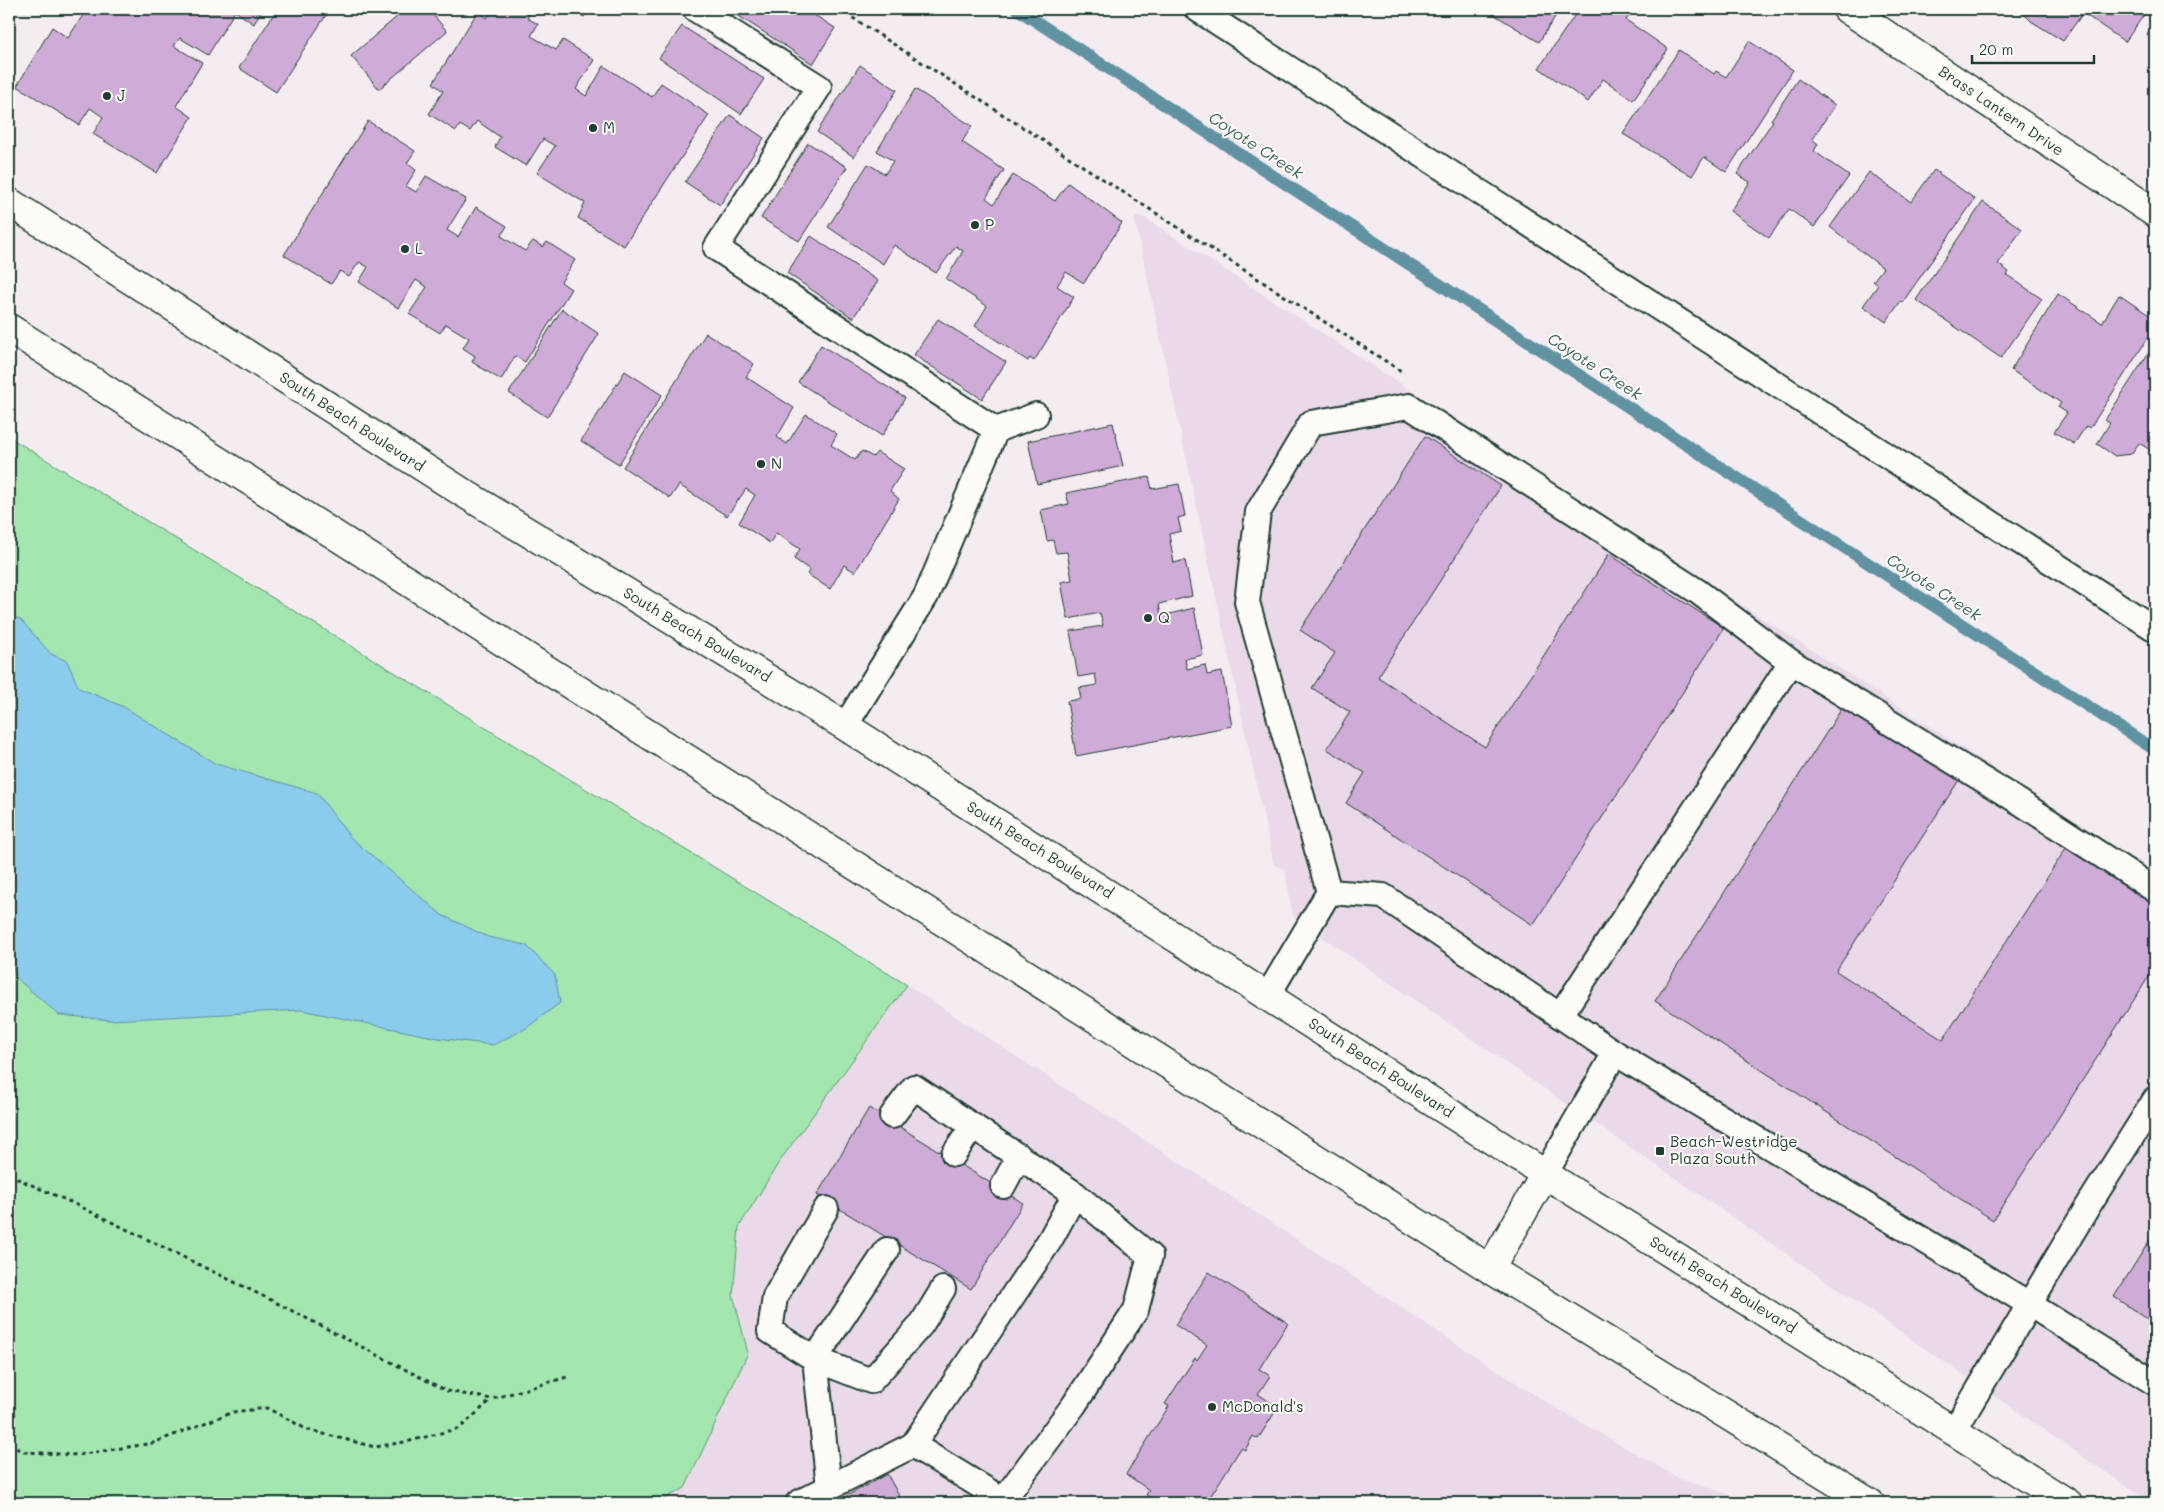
<svg xmlns="http://www.w3.org/2000/svg" width="2164" height="1512" viewBox="0 0 2164 1512" font-family="Mali,sans-serif">
<style>
.built{fill:#e9d9e9}
.green{fill:#a4e6b0;stroke:#629272}
.water{fill:#8bcbec;stroke:#6092a2}
.lines{fill:none;stroke-linecap:round;stroke-linejoin:round}
.stream{stroke:#6092a2;stroke-width:12}
.building{fill:#cfacd7;stroke:#1f3d34}
.service-casing{stroke:#1f3d34;stroke-width:28}
.minor-casing{stroke:#1f3d34;stroke-width:31}
.primary-casing{stroke:#1f3d34;stroke-width:31}
.path{stroke:#1f3d34;stroke-width:3;stroke-dasharray:4 4;stroke-linecap:butt}
.service{stroke:#fdfcf7;stroke-width:24}
.minor{stroke:#fdfcf7;stroke-width:28}
.primary{stroke:#fdfcf7;stroke-width:28}
.poi-dot{fill:#1f3d34;stroke:#fdfcf7;stroke-width:2}
.labels{text-anchor:middle;stroke-width:4;stroke-linejoin:round;paint-order:stroke}
.poi-label{font-size:15px;fill:#1f3d34;stroke:#fdfcf7;text-anchor:start}
.street-label{font-size:15px;fill:#1f3d34;stroke:#fdfcf7}
.water-label{font-size:16px;font-style:italic;fill:#3a6062;stroke:#fdfcf7}
</style>
<rect width="100%" height="100%" fill="#f4ecf1"/>
<filter id="ink" filterUnits="userSpaceOnUse"><feTurbulence type="fractalNoise" baseFrequency=".02" numOctaves="2"/><feDisplacementMap in="SourceGraphic" scale="10" xChannelSelector="R" yChannelSelector="G"/><feConvolveMatrix kernelMatrix="1 2 1 2 8 2 1 2 1" color-interpolation-filters="sRGB"/></filter>
<g filter="url(#ink)">
<g class="built">
<path d="M1134,216L1145,218L2155,873V1503L2135,1492L1293,917L1285,869L1274,865Z"/>
<path d="M907,985L1547,1403L1684,1481L1726,1493L1742,1503H656L685,1488L748,1353L733,1295L739,1227L779,1162Z"/>
</g>
<path class="green" d="M9,437L907,985L779,1162L739,1227L733,1295L748,1353L685,1488L656,1503H9Z"/>
<path class="water" d="M9,614L21,620L51,654L67,661L79,688L124,707L216,764L317,793L350,837L442,915L488,937L526,945L555,975L560,1003L525,1029L493,1045L438,1038L301,1010L110,1020L59,1015L17,979L9,957Z"/>
<g class="lines">
<path class="stream" d="M1017,9L2155,750"/>
</g>
<g class="building">
<path d="M87,9H114L123,15L127,9H262L254,24L235,11L208,55L180,38L174,46L202,63L176,106L192,117L157,173L93,134L103,117L90,108L79,125L17,86L52,27L68,38Z"/>
<path d="M277,9H330L276,92L239,68Z"/>
<path d="M406,9H428L447,31L379,89L351,56Z"/>
<path d="M494,9H526L531,12L527,18L538,24L531,36L556,50L563,40L594,60L576,89L586,96L604,66L652,97L661,83L709,115L624,246L578,218L585,203L537,173L555,146L543,139L526,166L495,147L500,137L477,121L470,131L460,125L456,131L429,114L443,91L433,83L478,11L487,18Z"/>
<path d="M571,9H589L584,17Z"/>
<path d="M728,9H805L835,28L813,64Z"/>
<path d="M1485,9H1560L1539,42Z"/>
<path d="M1579,9H1634L1626,20L1668,49L1633,100L1603,79L1588,102L1539,68Z"/>
<path d="M2027,9H2148L2125,42L2083,13L2063,41L2031,21L2024,14Z"/>
<path d="M2155,22V40L2147,35Z"/>
<path d="M682,26L764,79L741,114L659,58Z"/>
<path d="M1749,41L1793,70L1726,172L1704,157L1692,176L1623,134L1679,50L1714,74L1716,71L1726,77Z"/>
<path d="M860,65L897,90L854,157L817,132Z"/>
<path d="M1798,79L1835,105L1812,139L1818,144L1814,151L1849,176L1814,227L1789,209L1769,238L1730,211L1750,182L1737,174L1773,121L1771,120Z"/>
<path d="M915,89L972,126L962,142L1004,170L986,198L994,204L1013,175L1055,201L1068,183L1122,223L1084,283L1066,272L1057,286L1074,297L1034,361L1030,358L1028,361L975,326L987,306L946,279L963,251L956,246L936,273L894,245L883,264L828,227L868,164L885,174L893,161L877,151Z"/>
<path d="M730,115L764,138L720,205L685,182Z"/>
<path d="M368,121L415,151L407,163L416,170L406,186L416,192L426,176L466,199L447,230L458,237L476,207L507,226L501,236L525,251L533,241L543,247L547,242L575,260L561,282L571,289L525,362L515,356L501,380L472,362L475,356L463,348L469,338L446,324L440,333L409,314L427,287L416,280L398,308L359,282L368,267L359,262L349,277L340,271L331,284L284,255Z"/>
<path d="M808,143L847,167L799,241L761,218Z"/>
<path d="M1934,170L1975,199L1902,303L1901,301L1886,322L1863,306L1878,285L1873,281L1883,268L1830,227L1869,172L1911,202Z"/>
<path d="M1983,202L2022,229L1998,264L2009,272L2007,275L2042,299L2001,358L1916,300Z"/>
<path d="M811,236L878,281L853,318L787,273Z"/>
<path d="M2058,294L2102,323L2119,295L2155,319V327L2090,428L2086,426L2074,444L2054,432L2067,413L2058,407L2061,403L2011,370Z"/>
<path d="M562,309L599,334L547,417L509,393Z"/>
<path d="M938,319L1006,362L982,399L914,355Z"/>
<path d="M706,333L754,364L746,377L794,408L777,437L787,444L806,414L837,434L831,445L855,460L862,451L873,457L877,452L904,469L890,491L899,499L855,572L844,565L830,589L807,574L810,570L794,559L800,549L776,533L770,543L739,523L755,495L746,489L727,516L679,485L670,498L623,467Z"/>
<path d="M2155,343V453L2139,443L2131,454L2115,456L2097,444L2110,423L2105,420Z"/>
<path d="M821,345L905,398L882,436L798,382Z"/>
<path d="M625,371L662,395L619,464L581,441Z"/>
<path d="M1113,423L1123,466L1037,484L1028,441Z"/>
<path d="M1425,436L1501,486L1378,677L1485,747L1609,554L1724,628L1533,925L1346,803L1365,773L1327,749L1350,712L1312,688L1335,653L1300,630Z"/>
<path d="M1149,477L1152,489L1179,484L1185,516L1178,518L1181,531L1169,534L1174,563L1185,560L1192,596L1159,604L1161,616L1194,608L1203,655L1185,659L1187,669L1205,665L1207,675L1222,672L1232,726L1076,756L1067,701L1081,699L1079,688L1097,685L1095,674L1078,677L1070,631L1103,626L1100,613L1068,619L1061,582L1072,580L1067,552L1056,553L1053,540L1047,541L1041,510L1069,504L1066,493Z"/>
<path d="M1844,705L1959,780L1836,971L1943,1040L2066,848L2155,905V967L1993,1220L1655,1001Z"/>
<path d="M869,1108L1023,1203L971,1289L817,1195Z"/>
<path d="M2155,1232V1324L2114,1297Z"/>
<path d="M1209,1272L1288,1323L1259,1369L1270,1376L1258,1394L1273,1404L1270,1409L1275,1412L1258,1439L1253,1436L1245,1450L1241,1448L1210,1497L1214,1499L1211,1503H1160L1146,1495L1149,1490L1126,1474L1169,1406L1165,1404L1195,1358L1197,1360L1207,1345L1175,1325Z"/>
<path d="M887,1474L903,1503H834Z"/>
</g>
<g class="lines">
<g class="service-casing">
<g id="service">
<path d="M695,9L819,87L716,248L996,430L1036,415"/>
<path d="M1197,9L2155,629"/>
<path d="M845,726L926,596L996,430"/>
<path d="M1329,892L1383,896L1615,1053L2029,1304L2155,1383"/>
<path d="M1268,995L1329,892L1247,602L1258,512L1311,423L1409,406L1697,591L1791,662L2021,803L2155,890"/>
<path d="M1560,1016L1791,662"/>
<path d="M892,1116L914,1087L1075,1194L1150,1256L1136,1310L1074,1405L1001,1503"/>
<path d="M954,1154L973,1126"/>
<path d="M1545,1174L1615,1053"/>
<path d="M1003,1186L1019,1156"/>
<path d="M826,1209L775,1297L770,1331L815,1359L871,1381L921,1325L943,1289"/>
<path d="M1954,1431L2088,1206L2155,1100"/>
<path d="M913,1445L990,1492L996,1503"/>
<path d="M829,1487L815,1359L887,1250"/>
<path d="M798,1503L913,1445L1050,1240L1075,1194"/>
</g>
</g>
<g class="minor-casing">
<path id="minor" d="M1847,9L2155,213"/>
</g>
<g class="primary-casing">
<g id="primary">
<path d="M9,202L462,492L845,726L1545,1174L2068,1503"/>
<path d="M9,328L1490,1269L1870,1503"/>
<path d="M1490,1269L1545,1174"/>
</g>
</g>
<g class="path">
<path d="M839,9L1404,373"/>
<path d="M9,1175L77,1205L275,1302L447,1391L492,1399L567,1377"/>
<path d="M9,1445L25,1452L78,1455L153,1443L233,1412L267,1408L308,1430L375,1447L410,1441L460,1428L491,1400"/>
</g>
<use href="#service" class="service"/>
<use href="#minor" class="minor"/>
<use href="#primary" class="primary"/>
</g>
</g>
<g class="poi-dot">
<circle cx="107" cy="96" r="5"/>
<circle cx="593" cy="128" r="5"/>
<circle cx="975" cy="225" r="5"/>
<circle cx="405" cy="249" r="5"/>
<circle cx="761" cy="464" r="5"/>
<circle cx="1148" cy="618" r="5"/>
<rect x="1655" y="1146" width="10" height="10" rx="2.5"/>
<circle cx="1212" cy="1407" r="5"/>
</g>
<g class="labels">
<g class="poi-label">
<text x="117" y="101">J</text>
<text x="603" y="133">M</text>
<text x="985" y="230">P</text>
<text x="415" y="254">L</text>
<text x="771" y="469">N</text>
<text x="1158" y="623">Q</text>
<text x="1670" y="1147">Beach-Westridge<tspan x="1670" dy="17">Plaza South</tspan></text>
<text x="1222" y="1412">McDonald's</text>
</g>
<g class="street-label">
<text transform="translate(2001 111) rotate(34)" y="5">Brass Lantern Drive</text>
<text transform="translate(352 422) rotate(33)" y="5">South Beach Boulevard</text>
<text transform="translate(697 635) rotate(31)" y="5">South Beach Boulevard</text>
<text transform="translate(1040 850) rotate(32)" y="5">South Beach Boulevard</text>
<text transform="translate(1381 1068) rotate(33)" y="5">South Beach Boulevard</text>
<text transform="translate(1723 1285) rotate(32)" y="5">South Beach Boulevard</text>
</g>
<g class="water-label">
<text transform="translate(1256 145) rotate(33)" y="6">Coyote Creek</text>
<text transform="translate(1595 366) rotate(33)" y="6">Coyote Creek</text>
<text transform="translate(1934 587) rotate(33)" y="6">Coyote Creek</text>
</g>
</g>
<rect width="2164" height="1512" fill="none" stroke="#fdfcf7" stroke-width="30"/>
<rect x="15" y="15" width="2134" height="1482" fill="none" stroke="#1f3d34" stroke-width="2" filter="url(#ink)"/>
<path d="M1972 55v8h122v-8" fill="none" stroke="#1f3d34" stroke-width="2.5"/>
<text x="1979" y="55" font-size="15" fill="#1f3d34" stroke="#fdfcf7" stroke-width="4" paint-order="stroke">20 m</text>
</svg>
